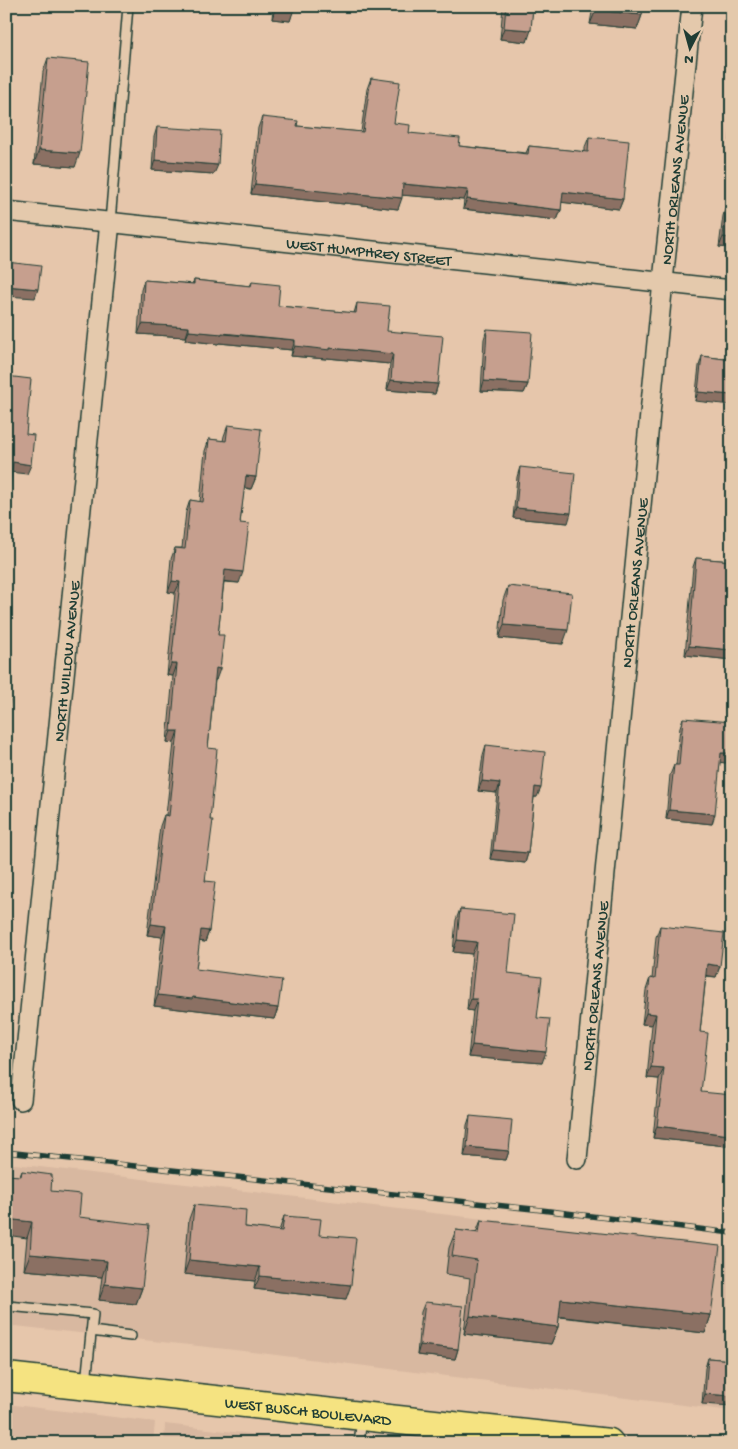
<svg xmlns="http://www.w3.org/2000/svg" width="738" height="1449" viewBox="0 0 738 1449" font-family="'Gochi Hand',sans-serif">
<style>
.built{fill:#d8b8a0}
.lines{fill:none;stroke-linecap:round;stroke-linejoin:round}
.lane-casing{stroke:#1f3d34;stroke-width:12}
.street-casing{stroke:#1f3d34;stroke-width:22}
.primary-casing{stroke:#1f3d34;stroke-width:31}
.lane{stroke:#e4c9ac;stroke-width:9}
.street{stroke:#e4c9ac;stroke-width:19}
.primary{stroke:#f5e381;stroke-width:28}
.rail-casing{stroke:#1f3d34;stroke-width:5.5}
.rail{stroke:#e4c9ac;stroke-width:4;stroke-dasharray:11;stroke-linecap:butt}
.wall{fill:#aa897a;stroke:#1f3d34}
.shaded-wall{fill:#8b6f63;stroke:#1f3d34}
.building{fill:#c69f8e;stroke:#1f3d34}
.labels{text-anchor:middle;stroke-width:4;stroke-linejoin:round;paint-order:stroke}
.street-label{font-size:16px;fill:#1f3d34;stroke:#e4c9ac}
</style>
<rect width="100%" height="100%" fill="#e6c6ab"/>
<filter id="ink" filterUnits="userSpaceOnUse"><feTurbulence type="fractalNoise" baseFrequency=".02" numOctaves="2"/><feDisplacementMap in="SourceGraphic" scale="10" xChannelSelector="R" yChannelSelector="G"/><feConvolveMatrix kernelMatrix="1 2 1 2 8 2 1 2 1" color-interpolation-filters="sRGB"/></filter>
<g filter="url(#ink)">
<g class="built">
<path d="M6,1163L732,1248V1411L235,1350L6,1325Z"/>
<path d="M6,1404L155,1422L153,1443H6Z"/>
<path d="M165,1424L330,1443H164Z"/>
</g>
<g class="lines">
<g class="lane-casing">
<g id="lane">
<path d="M110,222L128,6"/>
<path d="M8,1306L93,1314L86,1383"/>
<path d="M91,1331L131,1336"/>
<path d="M359,1443L362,1418"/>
</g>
</g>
<g class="street-casing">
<g id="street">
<path id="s1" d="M6,211L732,290"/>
<path id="s2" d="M21,1100L110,222"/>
<path id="s3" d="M577,1159L663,281L692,6"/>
</g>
</g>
<g class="primary-casing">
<g id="primary">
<path id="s4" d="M6,1377L609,1443"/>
</g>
</g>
<use href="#lane" class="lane"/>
<use href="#street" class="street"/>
<use href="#primary" class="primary"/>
<g class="rail-casing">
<path id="rail" d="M6,1152L533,1209L732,1233"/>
</g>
<use href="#rail" class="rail"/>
</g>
<g class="wall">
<path d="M273,6H294L290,21L272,19Z"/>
<path d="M489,6H552L550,12L533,10L527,42L500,39L503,7Z"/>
<path d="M593,6H643L642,15L637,29L590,24Z"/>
<path d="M48,58L75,167L34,164L43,72Z"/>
<path d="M371,78L394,123L409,133L459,146L526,153L529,146L585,152V147L589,137L623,199L619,209L561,202V210L557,220L463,209L464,200L402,195L398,209L344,203V204L251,194L258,128L262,117L297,126L361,132L367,89Z"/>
<path d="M732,120V170H728L731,123Z"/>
<path d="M157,127L214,174L152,170L154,137Z"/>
<path d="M726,206L732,207V248L719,247L723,216Z"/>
<path d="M144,280L193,284L194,280L250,286L252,282L278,306L354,313L357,303L387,331L438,384L435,394L387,390L390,364L327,358L326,359L291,356L292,350L219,343L218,344L185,340L186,337L138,334L141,290Z"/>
<path d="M487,329L528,384L524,393L481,391L484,339Z"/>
<path d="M702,356L732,360L695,401L699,366Z"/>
<path d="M228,425L256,477L251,489L244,488L240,523L239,583L224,582L218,635L216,680H215L208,748L210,820L205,881L209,931L205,942L199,941L196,969L278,1008L274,1019L189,1009L188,1010L154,1006L162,937L147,935L160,826L164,815H166L174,743L167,742L173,676L167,675L175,593L168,592L171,559L175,548H182L186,512L190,500L200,502L205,451L209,439L223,441L224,436Z"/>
<path d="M520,467L568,523L513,518L517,477Z"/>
<path d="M696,558L732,561V660L685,655L693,567Z"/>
<path d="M508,586L563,644L499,638L503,600Z"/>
<path d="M683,718L730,753L726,763L720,762L712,824L666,819L670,775L674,765H676L680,727Z"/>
<path d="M486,745L537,797H534L528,853L525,863L490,859L497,793L478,791L483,755Z"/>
<path d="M460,909L508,973L537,1018L542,1063L468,1057L473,1011L467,1010L472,954L453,952L456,920Z"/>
<path d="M660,926L720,966L716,977L706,976L700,1032L701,1092L726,1146L653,1138L659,1079L647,1078L652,1025L642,1024L646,990L650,978L652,979L656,937Z"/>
<path d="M470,1116L509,1151L506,1160L464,1156L467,1125Z"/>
<path d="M22,1171L51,1191L79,1217L142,1288L136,1304L99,1300L102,1277L24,1270L27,1238L20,1176Z"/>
<path d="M194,1205L245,1227L279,1231L284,1216L319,1235L346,1299L254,1289L255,1281L184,1274L189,1219Z"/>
<path d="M481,1220L711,1315L705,1333L559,1317L558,1327L551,1344L464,1334L470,1278L446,1274L449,1248L456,1230L476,1233Z"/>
<path d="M425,1302L458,1349L455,1359L417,1355L421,1312Z"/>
<path d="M708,1358L732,1360L702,1404L705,1368Z"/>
</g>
<g class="shaded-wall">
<path d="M276,6L294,9L290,21L272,19Z"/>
<path d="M432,6H453L451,11L431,9Z"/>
<path d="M489,6H504L503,7Z"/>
<path d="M531,6H552L550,12L530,10Z"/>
<path d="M596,10L642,15L637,29L590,24Z"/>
<path d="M504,28L531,30L527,42L500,39Z"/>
<path d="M39,150L80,153L75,167L34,164Z"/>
<path d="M155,160L218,165L214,174L152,170Z"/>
<path d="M731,160L732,170H728Z"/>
<path d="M255,184L348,193L402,198L398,209L344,203V204L251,194Z"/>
<path d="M403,184L468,190L464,200L400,195Z"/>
<path d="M563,192L623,199L619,209L559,202Z"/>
<path d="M467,199L561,210L557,220L463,209Z"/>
<path d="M723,237L732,238V248L719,247Z"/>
<path d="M6,286L38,289L35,298L6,296Z"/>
<path d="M142,324L189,327L186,337L138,334Z"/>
<path d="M189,331L295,340L292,350L219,343L218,344L185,340Z"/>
<path d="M295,346L330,348L393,354L390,364L327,358L326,359L291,356Z"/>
<path d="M391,380L438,384L435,394L387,390Z"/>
<path d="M484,381L528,384L524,393L481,391Z"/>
<path d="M698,392L732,395V405L695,401Z"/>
<path d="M13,462L31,465L27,474L9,472Z"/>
<path d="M246,476L256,477L251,489L242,487Z"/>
<path d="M516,508L571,513L568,523L513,518Z"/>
<path d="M225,570L243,572L239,583L221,581Z"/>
<path d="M172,581L180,582L175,593L168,592Z"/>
<path d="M504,625L568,630L563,644L499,638Z"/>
<path d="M689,646L732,650V660L685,655Z"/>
<path d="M171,664H177L173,676L167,675Z"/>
<path d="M216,668L220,669L216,680L212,679Z"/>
<path d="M171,731H178L174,743L167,742Z"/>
<path d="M721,753H730L726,763L717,762Z"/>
<path d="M482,781L500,783L497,793L478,791Z"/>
<path d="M535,787L541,788L537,797H532Z"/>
<path d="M669,810L715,814L712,824L666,819Z"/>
<path d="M493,850L528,853L525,863L490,859Z"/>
<path d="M151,924L166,926L162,937L147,935Z"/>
<path d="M201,930L209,931L205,942L197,941Z"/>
<path d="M457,940L477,942L472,954L453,952Z"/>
<path d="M707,964L720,966L716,977L703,975Z"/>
<path d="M158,995L193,997L278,1008L274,1019L189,1009L188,1010L154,1006Z"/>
<path d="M471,999H477L473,1011L467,1010Z"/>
<path d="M646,1013L656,1014L652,1025L642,1024Z"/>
<path d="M472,1045L546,1052L542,1063L468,1057Z"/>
<path d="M651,1067L664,1068L659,1079L647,1078Z"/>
<path d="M657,1126L730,1135L726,1146L653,1138Z"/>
<path d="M467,1147L509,1151L506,1160L464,1156Z"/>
<path d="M6,1219L32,1222L27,1238L6,1235Z"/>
<path d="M30,1254L107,1261L102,1277L24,1270Z"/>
<path d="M189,1260L260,1267L255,1281L184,1274Z"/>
<path d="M260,1276L351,1285L346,1299L254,1289Z"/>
<path d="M105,1284L142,1288L136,1304L99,1300Z"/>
<path d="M561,1299L711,1315L705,1333L555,1316Z"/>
<path d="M470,1316L558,1327L551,1344L464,1334Z"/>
<path d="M420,1345L458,1349L455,1359L417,1355Z"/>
<path d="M705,1394L732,1396V1406L702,1404Z"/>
</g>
<g class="building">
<path d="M276,6H294V9Z"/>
<path d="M506,6H533L531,30L504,28Z"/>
<path d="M596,6H643L642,15L596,10Z"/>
<path d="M48,58L89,62L80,153L39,150Z"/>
<path d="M371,78L400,82L394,123L410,125L409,133L460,138L459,146L528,154L529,146L588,152L589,137L629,141L623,199L563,192L561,210L467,199L468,190L403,184L402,198L348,193V194L255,184L262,117L298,121L297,126L363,132Z"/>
<path d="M157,127L220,131L218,165L155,160Z"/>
<path d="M726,206L732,207V238L723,237Z"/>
<path d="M6,262L41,266L38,289L6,286Z"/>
<path d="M144,280L194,284V280L251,286L252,282L280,285L278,306L356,313L357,303L390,306L387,331L443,336L438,384L391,380L393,354L330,348V350L295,346V340L222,333V334L189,331V327L142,324Z"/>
<path d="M487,329L532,332L528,384L484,381Z"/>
<path d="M702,356L732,360V395L698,392Z"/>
<path d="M6,376L31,379L26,434L34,435L31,465L13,462L6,523Z"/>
<path d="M228,425L261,429L256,477L246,476L240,523L249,524L243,572L225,570L218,635H224L220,669L216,668L208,748L217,749L210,820H213L205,881L215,882L209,931L201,930L196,969L282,980L278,1008L193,997L192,999L158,995L166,926L151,924L164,815L169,816L178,731H171L177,664H171L180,582L172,581L175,548L185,549L190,500L203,502L209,439L226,441Z"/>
<path d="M520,467L575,473L571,513L516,508Z"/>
<path d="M6,532H8L6,551Z"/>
<path d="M696,558L732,561V650L689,646Z"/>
<path d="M508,586L572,593L568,630L504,625Z"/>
<path d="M6,699L10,700L7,728H6Z"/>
<path d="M683,718L732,722L730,753H721L715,814L669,810L674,765H679Z"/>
<path d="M486,745L545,752L541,788L535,787L528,853L493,850L500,783L482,781Z"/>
<path d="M460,909L514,914L508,973L542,977L537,1018L550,1019L546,1052L472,1045L477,999H471L477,942L457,940Z"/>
<path d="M660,926L724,933L720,966L707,964L700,1032L708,1033L701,1092L732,1095V1123L730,1135L657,1126L664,1068L651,1067L656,1014L646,1013L650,978L655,979Z"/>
<path d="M470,1116L512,1120L509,1151L467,1147Z"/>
<path d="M22,1171L52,1175L51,1191L81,1194L79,1217L149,1225L142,1288L105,1284L107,1261L30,1254L32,1222L6,1219V1175L21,1176Z"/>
<path d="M194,1205L246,1210L245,1227L282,1231L284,1216L321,1219L319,1235L356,1238L351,1285L260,1276V1267L189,1260Z"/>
<path d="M481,1220L720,1246L711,1315L561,1299L558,1327L470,1316L477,1260L452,1256L456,1230L479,1233Z"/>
<path d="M425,1302L463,1306L458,1349L420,1345Z"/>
<path d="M708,1358L732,1360V1396L705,1394Z"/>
</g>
</g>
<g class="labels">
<g class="street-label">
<text dy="6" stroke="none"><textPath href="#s3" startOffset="984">NORTH ORLEANS AVENUE</textPath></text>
<text dy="6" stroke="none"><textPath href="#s1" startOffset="365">WEST HUMPHREY STREET</textPath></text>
<text dy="6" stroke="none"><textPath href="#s3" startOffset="579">NORTH ORLEANS AVENUE</textPath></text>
<text dy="6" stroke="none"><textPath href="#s2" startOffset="441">NORTH WILLOW AVENUE</textPath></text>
<text dy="6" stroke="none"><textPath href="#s3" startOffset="174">NORTH ORLEANS AVENUE</textPath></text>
<text dy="6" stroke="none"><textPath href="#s4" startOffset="304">WEST BUSCH BOULEVARD</textPath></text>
</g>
</g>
<rect width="738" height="1449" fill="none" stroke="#e4c9ac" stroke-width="25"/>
<rect x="12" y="12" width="713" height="1424" fill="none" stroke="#1f3d34" stroke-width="2" filter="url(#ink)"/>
<g transform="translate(690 48) rotate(186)" stroke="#e4c9ac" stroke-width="4" paint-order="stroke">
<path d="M0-4L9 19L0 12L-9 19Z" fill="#1f3d34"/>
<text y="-8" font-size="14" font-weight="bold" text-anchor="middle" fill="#1f3d34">N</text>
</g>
</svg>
